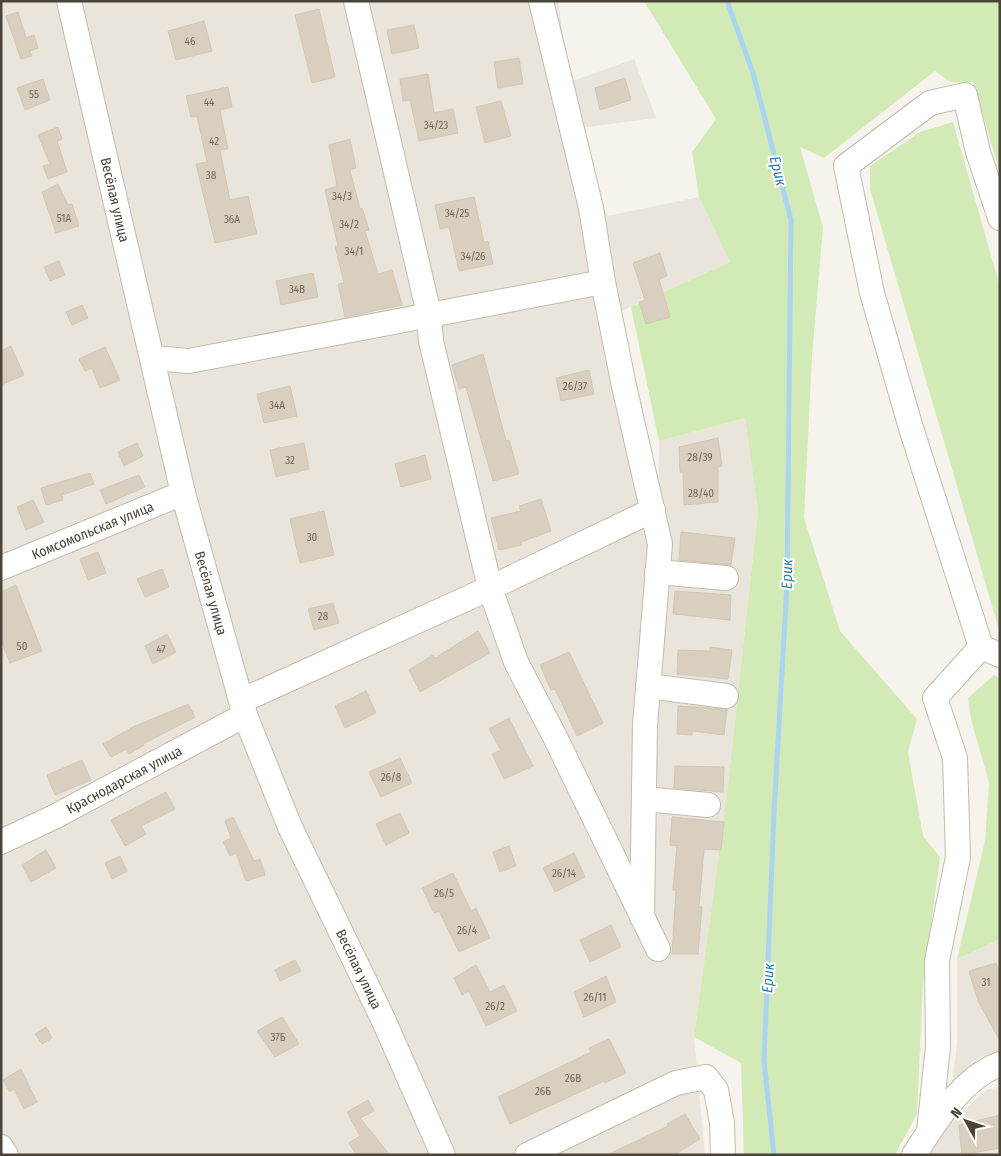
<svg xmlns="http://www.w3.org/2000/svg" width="1001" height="1156" font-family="'Fira Sans Condensed',sans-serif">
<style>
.residential{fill:#eae5da}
.green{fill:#d2eab5}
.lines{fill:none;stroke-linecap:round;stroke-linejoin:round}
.stream{stroke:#a9d4f2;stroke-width:5}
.building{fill:#d8cfc1;stroke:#d3c7b4}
.minor-casing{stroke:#c2bbae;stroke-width:26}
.minor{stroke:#fff;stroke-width:24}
.labels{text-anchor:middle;stroke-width:4;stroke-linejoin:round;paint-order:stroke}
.number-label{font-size:11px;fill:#6e675b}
.street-label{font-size:14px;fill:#4b4439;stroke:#fff}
.water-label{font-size:15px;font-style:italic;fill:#2e7ab2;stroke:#fff}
</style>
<rect width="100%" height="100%" fill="#f6f3ec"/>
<g class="residential">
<polygon points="1,1 558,1 570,82 634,59 656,118 580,128 607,216 699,197 730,262 606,318 658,516 659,441 745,418 758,511 727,794 694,1037 705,1155 1,1155"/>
<polygon points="1000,939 1000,1051 979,1058 952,1085 957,1043 957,959"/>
<polygon points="1000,1087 1000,1155 927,1155 944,1130 986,1090"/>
</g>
<g class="green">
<polygon points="644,1 1000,1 1000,172 973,82 950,82 935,71 824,158 800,147 823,227 812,357 804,518 840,631 917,719 908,752 923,836 940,857 923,984 917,1114 895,1155 744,1155 741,1063 694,1037 727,794 758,511 745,418 659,441 631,307 730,262 699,197 692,152 716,119"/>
<polygon points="953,122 1000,287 1000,633 870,189 870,166 920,132"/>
<polygon points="994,675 1000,678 1000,939 957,959 985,841 989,783 971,719 968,698"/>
</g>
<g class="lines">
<polyline class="stream" points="727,1 753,73 791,220 787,585 774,812 764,1061 774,1155"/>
</g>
<g class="building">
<polygon points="319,9 335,77 312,83 295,15"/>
<polygon points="18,12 26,38 34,35 38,48 30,51 32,56 21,59 6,16"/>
<polygon points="204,21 212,51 176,60 168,31"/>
<polygon points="414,25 419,48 392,54 387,30"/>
<polygon points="519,58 523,84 498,88 494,62"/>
<polygon points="428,74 434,113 453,109 458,133 419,141 410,100 403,101 400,79"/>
<polygon points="625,78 631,100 600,110 595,88"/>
<polygon points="43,79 50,100 25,110 17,88"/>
<polygon points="228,87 232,107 220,110 228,149 220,150 230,200 248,196 257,234 215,243 196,164 207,162 197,116 191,117 186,96"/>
<polygon points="501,101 511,136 485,143 476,107"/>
<polygon points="58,127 62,139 57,141 67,172 48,179 43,166 50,164 38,135"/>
<polygon points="350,139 356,168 350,170 360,209 362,208 369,230 365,231 378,274 392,270 402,305 345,317 338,284 344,283 335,246 338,246 325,190 337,186 329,145"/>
<polygon points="58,184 68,205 72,204 79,226 56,233 42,192"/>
<polygon points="474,197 484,242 488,241 493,264 459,271 449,227 440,229 435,205"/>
<polygon points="660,253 667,276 659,279 670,317 646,324 639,302 645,300 633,263"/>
<polygon points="59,261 65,275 50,281 44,267"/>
<polygon points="313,273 318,297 281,305 276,281"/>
<polygon points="82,305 88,318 72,325 66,312"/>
<polygon points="11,346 24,375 1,385 1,351"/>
<polygon points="105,347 120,380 100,388 92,368 85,371 79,359"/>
<polygon points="483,354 506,441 509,440 519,474 493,481 466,387 459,389 452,365"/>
<polygon points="589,370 594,394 561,401 556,378"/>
<polygon points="290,386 297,416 264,423 257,394"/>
<polygon points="718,438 722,466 718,467 718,502 684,505 683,472 680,472 679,447"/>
<polygon points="137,443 143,456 124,466 118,452"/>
<polygon points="304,443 309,469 276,477 270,450"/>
<polygon points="425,455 431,479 401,487 395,464"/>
<polygon points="90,473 94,484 62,495 63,500 46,505 41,488"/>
<polygon points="139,475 145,487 106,504 100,490"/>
<polygon points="541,499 551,531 521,542 522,545 499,550 491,518 521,511 519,506"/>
<polygon points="33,500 44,522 26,530 17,507"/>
<polygon points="324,511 334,555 300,563 290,519"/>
<polygon points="681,532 735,538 731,565 679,560"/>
<polygon points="98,552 106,573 88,580 80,559"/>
<polygon points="162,569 169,587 145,597 137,579"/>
<polygon points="16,585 42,651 10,663 1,640 1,592"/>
<polygon points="675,591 731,595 730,620 673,614"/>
<polygon points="333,603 339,623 314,630 308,609"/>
<polygon points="478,631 490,653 420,692 409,670 433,655 435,658"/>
<polygon points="167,634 176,652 153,664 145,646"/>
<polygon points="710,647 732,650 728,679 677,674 678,650 710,651"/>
<polygon points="569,652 603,723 577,736 555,689 551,690 540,665"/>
<polygon points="366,691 376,713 345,728 335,706"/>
<polygon points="188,704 195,717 143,744 144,745 129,754 126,749 111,757 103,744 133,727"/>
<polygon points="678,706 727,709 724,735 692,731 692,735 677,734"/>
<polygon points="509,718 533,766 504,779 492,754 501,750 489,729"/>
<polygon points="400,758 412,783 381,797 369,772"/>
<polygon points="82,760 91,780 55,795 47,775"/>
<polygon points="675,766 724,767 723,792 674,788"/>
<polygon points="166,792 175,809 141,826 146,834 125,846 111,820"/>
<polygon points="400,813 409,833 386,845 376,824"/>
<polygon points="233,817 254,861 260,859 265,875 246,881 236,853 230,856 223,842 231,838 225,821"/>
<polygon points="672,817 724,822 721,850 704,849 699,907 702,907 698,954 672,954 676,890 673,890 677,846 670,845"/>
<polygon points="509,846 516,866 500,872 493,852"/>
<polygon points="46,850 56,868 31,882 22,865"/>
<polygon points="574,853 585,877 555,892 543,868"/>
<polygon points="120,856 127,871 112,879 105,863"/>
<polygon points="453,873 471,911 476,908 490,938 459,952 439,911 434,913 422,888"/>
<polygon points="611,925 621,947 590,962 580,940"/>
<polygon points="295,960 301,971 280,981 275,970"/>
<polygon points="996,963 1000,976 1000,1041 978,1001 969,971"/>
<polygon points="476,965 490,992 504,985 517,1011 486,1026 469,991 462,995 454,978"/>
<polygon points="606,976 616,1002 584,1017 574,992"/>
<polygon points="282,1017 299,1044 275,1057 257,1031"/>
<polygon points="46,1027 52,1038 42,1044 35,1034"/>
<polygon points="609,1039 626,1073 605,1083 604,1081 510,1124 498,1097 591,1052 589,1048"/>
<polygon points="21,1069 37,1102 24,1109 14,1089 10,1092 3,1080"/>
<polygon points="368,1100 374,1111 360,1118 390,1155 356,1155 349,1143 360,1136 347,1112"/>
<polygon points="685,1114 700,1139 674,1155 607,1155 668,1126 667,1124"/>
<polygon points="1000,1115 1000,1148 962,1155 959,1125"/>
</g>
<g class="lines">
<defs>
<g id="minor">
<path id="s1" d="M69,1L183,493L245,715L290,827L383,1019L443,1155"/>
<polyline points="356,1 429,314 431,341 490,588 516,662 555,737 658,949"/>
<polyline points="541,1 591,208 603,282"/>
<polyline points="152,358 189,361 603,282 624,386 660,544 645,725 642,917"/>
<path id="s2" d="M1,568L183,493"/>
<polyline points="657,572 726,578"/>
<polyline points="981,647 911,428 872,293 846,166 930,103 965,95 978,152 1000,218"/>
<polyline points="981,647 1000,655"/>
<polyline points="648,686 726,696"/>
<polyline points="241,701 490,588 653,510"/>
<polyline points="644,799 708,805"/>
<path id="s3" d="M1,842L54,817L245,715"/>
<polyline points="929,1131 938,1047 937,961 958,857 955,758 935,698 981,647"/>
<polyline points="1,1147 6,1155"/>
<polyline points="527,1155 676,1083 706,1077 716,1090 722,1123 723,1155"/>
<path d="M914,1155C935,1122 962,1078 1000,1064"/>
</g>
</defs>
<use href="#minor" class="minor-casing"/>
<use href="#minor" class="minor"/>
</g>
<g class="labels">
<g class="number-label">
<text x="190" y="45">46</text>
<text x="34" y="98">55</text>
<text x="209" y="106">44</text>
<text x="436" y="129">34/23</text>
<text x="214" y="145">42</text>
<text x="211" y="179">38</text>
<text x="342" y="200">34/3</text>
<text x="457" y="217">34/25</text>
<text x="64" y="222">51А</text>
<text x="232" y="223">36А</text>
<text x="349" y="228">34/2</text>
<text x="354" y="255">34/1</text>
<text x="473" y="260">34/26</text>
<text x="297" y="293">34В</text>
<text x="575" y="390">26/37</text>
<text x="277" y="409">34А</text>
<text x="700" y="461">28/39</text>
<text x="290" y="464">32</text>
<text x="701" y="497">28/40</text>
<text x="312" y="541">30</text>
<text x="323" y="620">28</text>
<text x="22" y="650">50</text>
<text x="161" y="653">47</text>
<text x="391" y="781">26/8</text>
<text x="564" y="877">26/14</text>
<text x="444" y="897">26/5</text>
<text x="467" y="934">26/4</text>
<text x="986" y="986">31</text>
<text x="595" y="1001">26/11</text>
<text x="495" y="1010">26/2</text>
<text x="278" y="1041">37Б</text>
<text x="573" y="1082">26В</text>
<text x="543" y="1095">26Б</text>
</g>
<g class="street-label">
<text dy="5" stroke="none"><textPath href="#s1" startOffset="204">Весёлая улица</textPath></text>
<text dy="5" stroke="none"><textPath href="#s2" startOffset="99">Комсомольская улица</textPath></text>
<text dy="5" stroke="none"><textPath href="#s1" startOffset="609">Весёлая улица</textPath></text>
<text dy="5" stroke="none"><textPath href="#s3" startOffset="138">Краснодарская улица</textPath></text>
<text dy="5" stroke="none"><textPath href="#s1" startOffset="1014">Весёлая улица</textPath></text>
</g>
<g class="water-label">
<text transform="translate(778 171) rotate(76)" y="5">Ерик</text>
<text transform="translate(787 574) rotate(-89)" y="5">Ерик</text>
<text transform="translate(768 978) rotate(-87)" y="5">Ерик</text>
</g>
</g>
<rect width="1001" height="1156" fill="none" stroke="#4b4439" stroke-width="5"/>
<g transform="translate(966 1121) rotate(310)" stroke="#ffffff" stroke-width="4" paint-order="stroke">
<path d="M0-4L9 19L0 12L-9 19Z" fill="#4b4439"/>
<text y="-8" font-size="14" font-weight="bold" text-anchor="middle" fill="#4b4439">N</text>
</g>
</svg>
